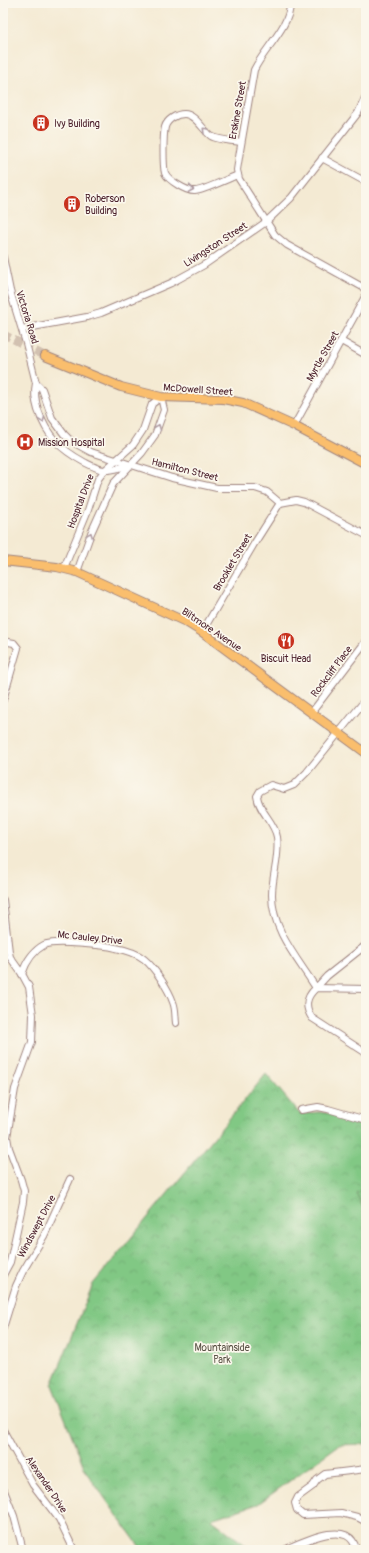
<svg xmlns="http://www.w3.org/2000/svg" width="369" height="1553" font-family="Pangolin,sans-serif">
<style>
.park{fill:url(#park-crowns);stroke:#667458}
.pitch{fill:#81c884;stroke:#667458}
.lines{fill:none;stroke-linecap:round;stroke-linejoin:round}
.major-tunnel{stroke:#d2c1b1;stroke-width:8;stroke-dasharray:8 4;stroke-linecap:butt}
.minor-casing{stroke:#9f847f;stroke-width:8}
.major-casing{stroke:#9f847f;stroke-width:10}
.minor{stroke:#fff;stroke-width:6}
.major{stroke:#fabe6d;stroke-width:8}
.oneway{stroke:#ae9aa0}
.labels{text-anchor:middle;stroke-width:3.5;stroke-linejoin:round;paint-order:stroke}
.street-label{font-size:10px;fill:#4a1f2b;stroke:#fbf7ec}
.poi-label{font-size:10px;fill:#4a1f2b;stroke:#fbf7ec;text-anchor:start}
.park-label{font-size:10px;fill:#5a5246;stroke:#fbf7ec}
</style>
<defs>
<pattern id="park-crowns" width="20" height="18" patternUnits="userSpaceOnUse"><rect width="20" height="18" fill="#81c884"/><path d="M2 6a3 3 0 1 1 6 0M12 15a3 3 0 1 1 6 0" fill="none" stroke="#71ab72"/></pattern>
</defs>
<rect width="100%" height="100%" fill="#fbf7ec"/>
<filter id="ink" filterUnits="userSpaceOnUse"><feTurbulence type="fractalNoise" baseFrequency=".025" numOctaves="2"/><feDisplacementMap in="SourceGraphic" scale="8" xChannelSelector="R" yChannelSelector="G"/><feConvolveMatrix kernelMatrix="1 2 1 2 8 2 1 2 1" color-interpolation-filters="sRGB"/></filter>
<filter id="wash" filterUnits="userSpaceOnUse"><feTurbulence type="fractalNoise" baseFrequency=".012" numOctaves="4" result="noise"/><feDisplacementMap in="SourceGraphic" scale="16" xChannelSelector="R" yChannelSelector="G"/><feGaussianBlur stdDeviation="0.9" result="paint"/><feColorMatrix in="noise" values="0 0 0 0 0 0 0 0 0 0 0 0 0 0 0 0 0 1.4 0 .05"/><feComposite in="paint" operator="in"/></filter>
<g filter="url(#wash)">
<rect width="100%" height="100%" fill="#f4ead3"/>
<polygon class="park" points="266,1074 300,1114 319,1112 327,1113 366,1125 366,1444 339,1445 258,1504 211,1519 252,1550 142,1550 86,1472 52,1385 93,1284"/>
<polygon class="pitch" points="362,1190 365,1196 366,1194 366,1214 356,1193"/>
</g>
<g filter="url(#ink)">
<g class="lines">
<polyline class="major-tunnel" points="3,334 45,356"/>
<defs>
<g id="minor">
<path d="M290,3C291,25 264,49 254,70L240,151L237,170L239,179L275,235L287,245L366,289"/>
<polyline points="322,158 366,182"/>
<path d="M238,175C229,178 203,191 195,191C187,192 168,180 165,173C163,166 163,135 165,127C167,120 176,114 184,114C195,114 203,130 211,136C217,140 234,141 241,142"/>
<polyline points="3,257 10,291 26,343 36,383 42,389 52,418 64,434 71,441 91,452 172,478 217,488 255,488 267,492 280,503 296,500 304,502 366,535"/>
<polyline points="22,329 87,317 101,313 171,283 204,265 266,222 291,198 358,113 366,96"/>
<polyline points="341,341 366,355"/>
<path d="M36,383C34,392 35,400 38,410C47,436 60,449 84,462C90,465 97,469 104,470C111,471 121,467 128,466"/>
<polyline points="294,426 366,295"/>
<polyline points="64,568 88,510 98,479 105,470 133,445 143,430 152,404 161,397 164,410 155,435 142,453 113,484 91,533 77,572"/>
<polyline points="202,632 254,544 280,503"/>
<polyline points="3,641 14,643 18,648 3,700"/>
<path d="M366,699L307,772L294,785L284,789L271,785L260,791L257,796C259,812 274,821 277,837C280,857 272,875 272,895C272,931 298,959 316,988L327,976L366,945"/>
<polyline points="312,712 366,641"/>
<polyline points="3,900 9,952 10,957 22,974 29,987 33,1015 32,1042 15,1089 7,1137 9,1148 21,1180 24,1191 23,1202 10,1262 3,1275"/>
<path d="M22,974C26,962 33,951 44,945C53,940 105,945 116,948C126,950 137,953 144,959C155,968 169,990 173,1002C176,1009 175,1016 176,1023"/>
<path d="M366,989L316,988C306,997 304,1006 312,1018L366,1053"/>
<polyline points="301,1110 318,1107 328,1109 366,1120"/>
<polyline points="3,1328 16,1286 23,1271 44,1236 70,1179"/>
<polyline points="3,1430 33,1485 59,1519 74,1550"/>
<polyline points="366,1469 325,1474 317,1480 313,1486 298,1497 295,1503 297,1510 303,1515 341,1513 357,1517 366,1522"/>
<polyline points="3,1488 14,1516 23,1550"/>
<path d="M284,1550C302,1542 351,1517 356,1550"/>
</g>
<g id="major">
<polyline points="45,356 121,387 161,397 223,399 243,403 294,426 366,464"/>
<polyline points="3,561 57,567 77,572 186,622 202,632 366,753"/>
</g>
</defs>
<use href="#minor" class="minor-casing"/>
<use href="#major" class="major-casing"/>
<use href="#minor" class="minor"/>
<use href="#major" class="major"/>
</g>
<defs><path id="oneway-chevron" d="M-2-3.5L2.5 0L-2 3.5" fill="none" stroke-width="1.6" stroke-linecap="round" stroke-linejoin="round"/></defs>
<g class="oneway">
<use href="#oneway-chevron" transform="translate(205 130) rotate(-135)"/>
<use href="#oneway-chevron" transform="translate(191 189) rotate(10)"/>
<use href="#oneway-chevron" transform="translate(42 420) rotate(69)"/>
<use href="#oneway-chevron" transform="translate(158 427) rotate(-69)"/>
<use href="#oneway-chevron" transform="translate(90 535) rotate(-69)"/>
</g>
</g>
<defs>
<symbol id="building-disc" viewBox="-11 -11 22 22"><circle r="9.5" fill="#c8321e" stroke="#fbf7ec"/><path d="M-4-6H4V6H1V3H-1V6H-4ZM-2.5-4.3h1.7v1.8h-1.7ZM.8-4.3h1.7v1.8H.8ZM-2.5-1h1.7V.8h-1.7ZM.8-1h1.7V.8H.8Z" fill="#fff"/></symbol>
<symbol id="hospital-disc" viewBox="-11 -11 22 22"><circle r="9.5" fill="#c8321e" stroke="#fbf7ec"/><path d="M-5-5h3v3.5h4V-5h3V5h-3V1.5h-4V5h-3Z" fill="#fff"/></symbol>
<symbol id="restaurant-disc" viewBox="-11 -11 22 22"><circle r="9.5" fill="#c8321e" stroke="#fbf7ec"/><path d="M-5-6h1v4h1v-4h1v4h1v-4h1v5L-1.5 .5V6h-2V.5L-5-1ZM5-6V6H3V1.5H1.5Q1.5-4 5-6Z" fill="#fff"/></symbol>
</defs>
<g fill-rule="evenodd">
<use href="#building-disc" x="31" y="113" width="20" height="20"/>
<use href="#building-disc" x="62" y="194" width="20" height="20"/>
<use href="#hospital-disc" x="15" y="432" width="20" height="20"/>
<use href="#restaurant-disc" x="276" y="631" width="20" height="20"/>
</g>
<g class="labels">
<g class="street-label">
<text transform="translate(237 110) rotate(-80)" y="4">Erskine Street</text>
<text transform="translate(215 244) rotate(-33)" y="4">Livingston Street</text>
<text transform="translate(28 317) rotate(73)" y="4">Victoria Road</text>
<text transform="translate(322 356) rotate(-61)" y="4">Myrtle Street</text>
<text transform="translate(198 389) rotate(4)" y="4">McDowell Street</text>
<text transform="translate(185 469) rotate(14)" y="4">Hamilton Street</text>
<text transform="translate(80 501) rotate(-69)" y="4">Hospital Drive</text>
<text transform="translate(232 562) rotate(-59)" y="4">Brooklet Street</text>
<text transform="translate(212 629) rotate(34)" y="4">Biltmore Avenue</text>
<text transform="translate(331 671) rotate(-53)" y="4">Rockcliff Place</text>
<text transform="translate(90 937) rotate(6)" y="4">Mc Cauley Drive</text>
<text transform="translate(36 1226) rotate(-62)" y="4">Windswept Drive</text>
<text transform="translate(47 1484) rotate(56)" y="4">Alexander Drive</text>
</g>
<g class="poi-label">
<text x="54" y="127">Ivy Building</text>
<text x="85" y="202">Roberson<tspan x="85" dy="12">Building</tspan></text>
<text x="38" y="446">Mission Hospital</text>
<text x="286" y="662" text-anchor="middle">Biscuit Head</text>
</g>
<g class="park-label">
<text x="222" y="1351">Mountainside<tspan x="222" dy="12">Park</tspan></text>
</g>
</g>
<rect width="369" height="1553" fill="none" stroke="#fbf7ec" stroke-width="16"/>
</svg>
